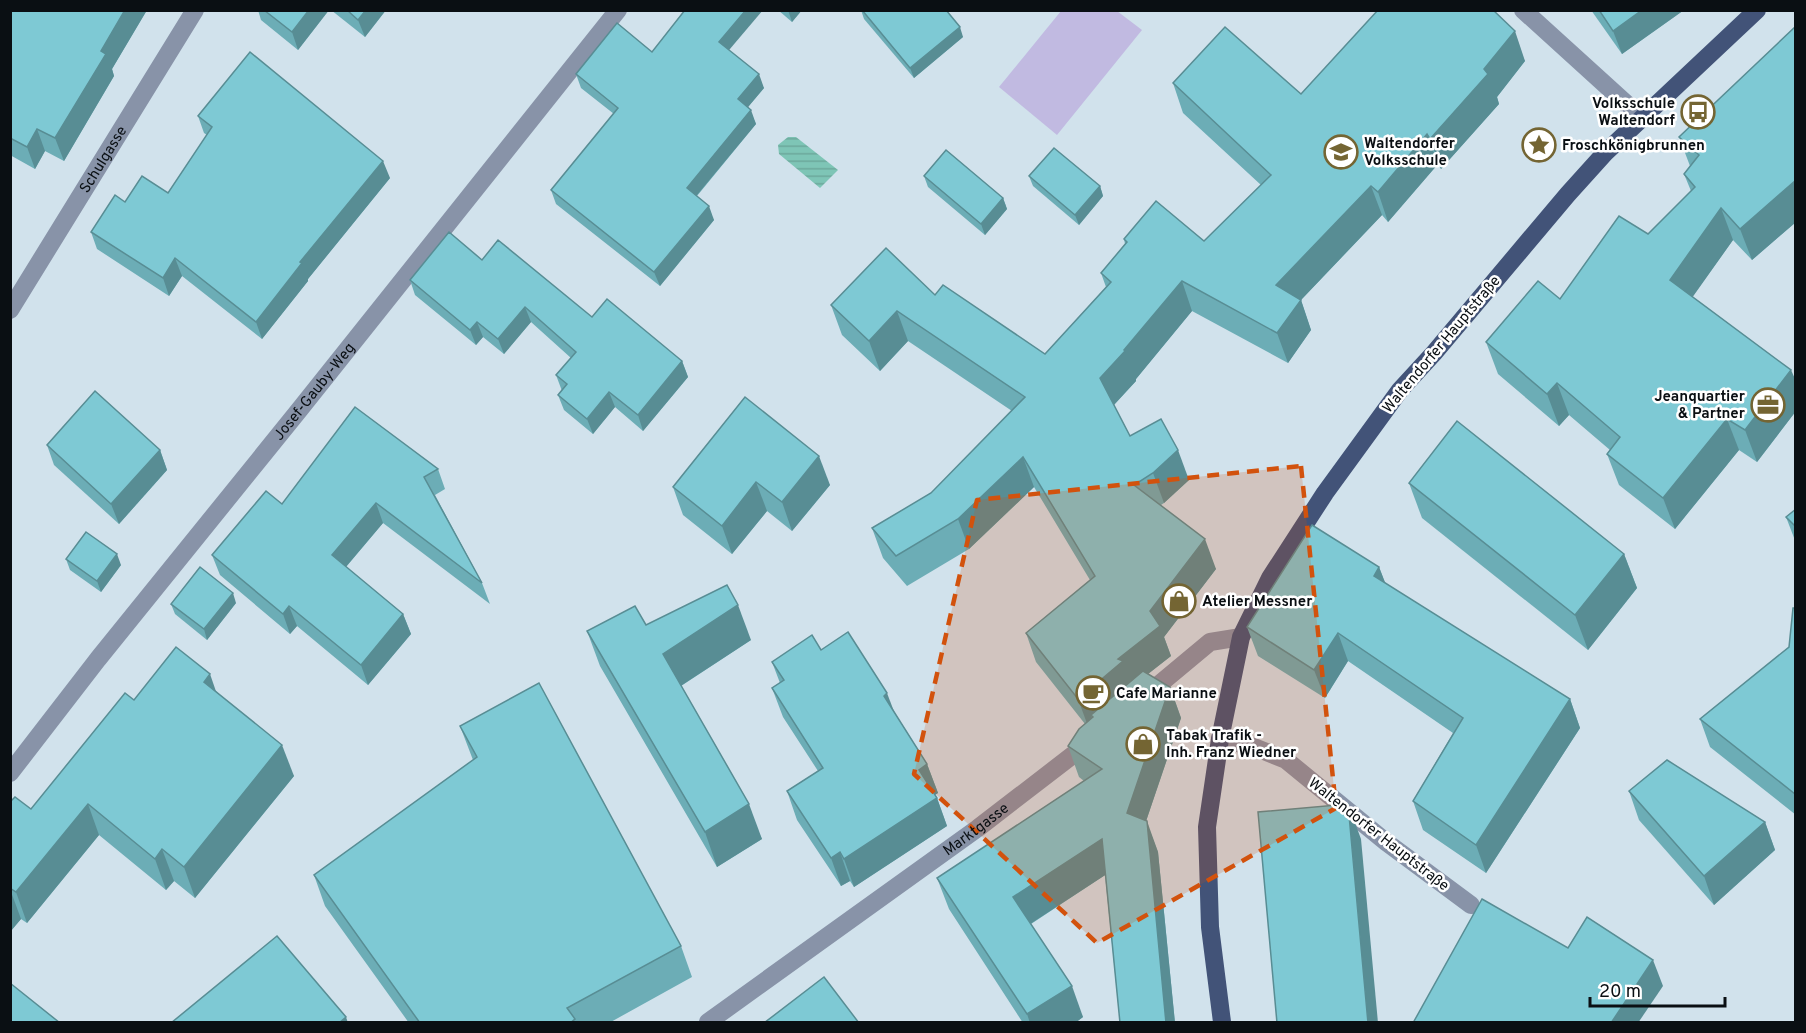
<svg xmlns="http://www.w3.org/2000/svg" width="1806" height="1033" font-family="Overpass,sans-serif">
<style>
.green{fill:#c1bae1}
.water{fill:url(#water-rules)}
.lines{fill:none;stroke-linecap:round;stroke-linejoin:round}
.minor{stroke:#8893a8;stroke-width:18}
.major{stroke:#425378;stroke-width:18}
.wall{fill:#6cadb6}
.shaded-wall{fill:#588d94}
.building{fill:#7ec9d4;stroke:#588d94;stroke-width:1.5}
.marked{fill:#d2520d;fill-opacity:0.2;stroke:#d2520d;stroke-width:4.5;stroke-dasharray:12 8;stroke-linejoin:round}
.labels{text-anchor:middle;stroke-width:5;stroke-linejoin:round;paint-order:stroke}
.poi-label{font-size:15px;font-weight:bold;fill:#0a0f13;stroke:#fff;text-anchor:start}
.street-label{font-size:15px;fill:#0a0f13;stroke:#fff}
</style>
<defs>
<pattern id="water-rules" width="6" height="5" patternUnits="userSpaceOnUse" patternTransform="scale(1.5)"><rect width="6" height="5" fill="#7ec5b6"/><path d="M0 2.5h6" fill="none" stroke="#6ca89c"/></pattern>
</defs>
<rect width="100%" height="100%" fill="#d1e2ec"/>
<polygon class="green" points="1061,11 1117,11 1142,30 1057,135 999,87"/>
<polygon class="water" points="788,137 796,137 838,170 820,188 779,154 778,145"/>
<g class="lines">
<g class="minor">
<polyline points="1523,10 1642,118"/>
<path id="s1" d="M10,310L195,10"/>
<polyline points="1144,697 1210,642 1241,637"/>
<polyline points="1220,739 1254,747 1286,760 1386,842 1471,905"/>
<path id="s2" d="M10,773L98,659L300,409L618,10"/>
<path id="s3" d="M708,1022L978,828L1091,741"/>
</g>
<polyline class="major" points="1222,1022 1210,927 1207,827 1220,739 1241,637 1270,578 1325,493 1400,390 1434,353 1568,194 1605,153 1757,10"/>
</g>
<g class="wall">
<polygon points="10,10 147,10 112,69 114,76 64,161 45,151 35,169 10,155"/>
<polygon points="258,10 329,10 298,50 261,20"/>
<polygon points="331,10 386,10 365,37"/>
<polygon points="778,10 802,10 792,22"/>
<polygon points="861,10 946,10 963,37 914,78 864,19"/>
<polygon points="1375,10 1493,10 1525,61 1497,97 1499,104 1441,169 1438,164 1388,222 1382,215 1301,300 1311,330 1288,363 1192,311 1136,379 1136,381 1114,405 1130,436 1189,480 1164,503 1161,505 1216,569 1164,637 1171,656 1148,674 1170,687 1181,718 1146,821 1158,852 1175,1023 1120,1023 1105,875 1031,924 1083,1017 1075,1023 1023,1023 949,909 937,878 1084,781 1079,777 1068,746 1085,724 1036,662 1026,633 1090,580 1034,487 969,549 907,586 883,558 872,528 931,493 1012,411 908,341 880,371 842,335 831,305 935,295 1045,354 1106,287 1101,273 1125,244 1124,239 1204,241 1261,185 1183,113 1173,83 1301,94 1377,12"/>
<polygon points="1591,10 1684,10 1622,54"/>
<polygon points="1796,26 1796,222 1752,260 1733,240 1692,297 1796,381 1796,411 1757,462 1739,450 1675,529 1619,485 1607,454 1610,450 1569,415 1559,426 1498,374 1486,342 1560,299 1648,234 1691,191 1684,174 1690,166 1679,137"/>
<polygon points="729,50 764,88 748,107 756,124 697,196 714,220 660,286 556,204 551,190 614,114 581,88 576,74 652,52"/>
<polygon points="198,116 390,178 308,279 308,281 262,339 182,276 169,296 97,249 91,232 125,202 168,193 207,135 204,133"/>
<polygon points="924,176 1003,198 1007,209 985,235 928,187"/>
<polygon points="1029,176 1100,186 1103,196 1079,225 1033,186"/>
<polygon points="482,260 592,317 682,361 688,377 643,431 615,407 593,434 564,410 558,395 562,391 556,375 571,358 531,322 504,354 483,337 476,345 415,295 410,280"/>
<polygon points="745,397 830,485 792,531 767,511 732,554 683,515 673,487"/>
<polygon points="47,445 160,450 167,470 119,524 54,465"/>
<polygon points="438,469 445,489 435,495 482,583 490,604 383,523 346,567 403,614 411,634 368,685 297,626 290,634 220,575 212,555 282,504"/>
<polygon points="1409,483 1624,554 1637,588 1588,650 1422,518"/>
<polygon points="1796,509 1796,543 1786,517"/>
<polygon points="66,559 121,565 101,592 70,570"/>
<polygon points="1379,567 1385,583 1570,699 1580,728 1486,873 1423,830 1413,801 1453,733 1348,661 1325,698 1258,656 1247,627"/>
<polygon points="236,603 207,640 175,614 171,604"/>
<polygon points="1796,608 1796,815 1710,747 1700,719 1789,647"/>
<polygon points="646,625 751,640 681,686 762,839 717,867 600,666 587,631"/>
<polygon points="821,650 893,710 927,764 938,793 935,795 937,798 947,826 854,887 850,881 841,886 797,820 787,791 818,771 783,717 772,688 780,683 772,662"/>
<polygon points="216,691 294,776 195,898 174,881 166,890 99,835 27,923 21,919 10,932 10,802 31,809 134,700"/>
<polygon points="460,726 681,946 692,977 609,1023 409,1023 325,906 314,875 473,760"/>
<polygon points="1629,791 1765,822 1775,850 1714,905 1639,820"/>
</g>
<g class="shaded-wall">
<polygon points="125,10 147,10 112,69 114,76 64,161 55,138 101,51"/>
<polygon points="309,10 329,10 298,50 292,32"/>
<polygon points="366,10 386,10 365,37 358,20"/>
<polygon points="746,10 763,10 724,56 719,42"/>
<polygon points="788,10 802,10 792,22"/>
<polygon points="1642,10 1684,10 1622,54 1613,31"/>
<polygon points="960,27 963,37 914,78 910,68"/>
<polygon points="1515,31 1525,61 1497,97 1499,104 1441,169 1430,139 1484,69"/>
<polygon points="759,74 764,88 743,113 738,99"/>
<polygon points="751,110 756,124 692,201 687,188"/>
<polygon points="37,129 45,151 35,169 27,147"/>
<polygon points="1427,134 1438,164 1388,222 1378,192"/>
<polygon points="383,161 390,178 308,279 308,281 262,339 256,322 300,262"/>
<polygon points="1796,180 1796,222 1752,260 1740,229"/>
<polygon points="1100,186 1103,196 1079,225 1075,215"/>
<polygon points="1371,186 1382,215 1301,300 1311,330 1288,363 1277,333 1276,285"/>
<polygon points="1003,198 1007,209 985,235 981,224"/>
<polygon points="709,206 714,220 660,286 654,272"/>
<polygon points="1721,208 1733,240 1682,312 1670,280"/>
<polygon points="175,258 182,276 169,296 163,278"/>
<polygon points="1182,281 1192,311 1136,379 1136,381 1111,408 1100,378"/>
<polygon points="525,307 531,322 504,354 498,339"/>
<polygon points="897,311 908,341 880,371 869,341"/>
<polygon points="477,322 483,337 476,345 470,330"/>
<polygon points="682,361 688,377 643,431 638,415"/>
<polygon points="1791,370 1796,381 1796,411 1757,462 1745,430"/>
<polygon points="1557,383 1569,415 1559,426 1547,394"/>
<polygon points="609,392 615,407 593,434 587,419"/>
<polygon points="1727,419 1739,450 1675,529 1663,498"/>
<polygon points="160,450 167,470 119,524 111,504"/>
<polygon points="1178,450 1189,480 1164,503 1153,473"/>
<polygon points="819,456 830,485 792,531 782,502"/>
<polygon points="1023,457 1034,487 969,549 958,519"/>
<polygon points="756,482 767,511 732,554 722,526"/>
<polygon points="376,503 383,523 339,575 332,555"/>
<polygon points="1205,539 1216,569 1164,637 1171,656 1093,717 1091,715 1094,724 1089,729 1078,699 1150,611"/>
<polygon points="117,554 121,565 101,592 97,581"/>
<polygon points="1624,554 1637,588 1588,650 1575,615"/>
<polygon points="1379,567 1390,595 1374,576"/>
<polygon points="233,593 236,603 207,640 204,629"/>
<polygon points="738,605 751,640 676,689 663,654"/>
<polygon points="289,606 297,626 290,634 283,614"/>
<polygon points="403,614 411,634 368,685 361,665"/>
<polygon points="1338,633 1348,661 1325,698 1314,670"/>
<polygon points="210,674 221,706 204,682"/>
<polygon points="1170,687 1181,718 1138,845 1127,813"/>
<polygon points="887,693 898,722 884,696"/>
<polygon points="1570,699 1580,728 1486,873 1476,845"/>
<polygon points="282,745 294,776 195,898 184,867"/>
<polygon points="927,764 938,793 929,798 919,770"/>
<polygon points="937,798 947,826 854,887 844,859"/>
<polygon points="88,804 99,835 27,923 16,892"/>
<polygon points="749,804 762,839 717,867 705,832"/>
<polygon points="1348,804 1361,839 1378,1023 1368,1023"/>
<polygon points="1147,821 1158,852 1175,1023 1166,1023"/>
<polygon points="1765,822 1775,850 1714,905 1704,876"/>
<polygon points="1102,839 1113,870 1024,928 1013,897"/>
<polygon points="162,849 174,881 166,890 155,859"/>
<polygon points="840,852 850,881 841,886 831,858"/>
<polygon points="10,889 21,919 10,932"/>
<polygon points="1653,960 1663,986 1638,1023 1611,1023"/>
<polygon points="1072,986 1083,1017 1075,1023 1030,1023 1027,1014"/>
<polygon points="346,1017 348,1023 339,1023"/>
</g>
<g class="building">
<polygon points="10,10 125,10 101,51 106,54 55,138 37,129 27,147 10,138"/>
<polygon points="264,10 309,10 292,32"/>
<polygon points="347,10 366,10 358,20"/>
<polygon points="685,10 746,10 719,42 759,74 738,99 751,110 687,188 709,206 654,272 551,190 618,108 576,74 617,23 652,52"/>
<polygon points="862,10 946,10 960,27 910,68"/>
<polygon points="1378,10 1493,10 1515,31 1484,69 1488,74 1430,139 1427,134 1378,192 1371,186 1276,285 1301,300 1277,333 1182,281 1124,350 1125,351 1100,378 1130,436 1161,419 1178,450 1153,473 1134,485 1205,539 1150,611 1160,626 1118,659 1123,661 1078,699 1026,633 1095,576 1023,457 958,519 896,556 872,528 931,493 1025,397 897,311 869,341 831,305 886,248 935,295 943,285 1045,354 1111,282 1101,273 1127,242 1124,239 1156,201 1204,241 1271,175 1173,83 1225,27 1301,94"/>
<polygon points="1599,10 1642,10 1613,31"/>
<polygon points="1796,26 1796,180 1740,229 1721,208 1670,280 1791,370 1745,430 1727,419 1663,498 1607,454 1620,437 1557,383 1547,394 1486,342 1538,281 1560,299 1619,216 1648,234 1695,187 1684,174 1699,155 1679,137"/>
<polygon points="250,52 383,161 300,262 302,263 256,322 175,258 163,278 91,232 115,195 125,202 142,176 168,193 212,127 198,116"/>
<polygon points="1054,148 1100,186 1075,215 1029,176"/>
<polygon points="946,150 1003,198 981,224 924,176"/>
<polygon points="449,232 482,260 498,240 592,317 607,299 682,361 638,415 609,392 587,419 558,395 567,384 556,375 576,352 525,307 498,339 477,322 470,330 410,280"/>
<polygon points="95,391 160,450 111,504 47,445"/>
<polygon points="745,397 819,456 782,502 756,482 722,526 673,487"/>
<polygon points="355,407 438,469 424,477 482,583 376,503 332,555 403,614 361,665 289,606 283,614 212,555 266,491 282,504"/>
<polygon points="1457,421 1624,554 1575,615 1409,483"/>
<polygon points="1796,509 1796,527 1786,517"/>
<polygon points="1312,525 1379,567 1374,576 1570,699 1476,845 1413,801 1463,718 1338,633 1314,670 1247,627"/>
<polygon points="86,532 117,554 97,581 66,559"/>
<polygon points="200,567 233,593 204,629 171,604"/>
<polygon points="727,585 738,605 663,654 749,804 705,832 587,631 635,606 646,625"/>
<polygon points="1793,608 1796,608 1795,794 1700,719 1789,647"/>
<polygon points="848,632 887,693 884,696 927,764 919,770 937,798 844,859 840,852 831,858 787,791 823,768 772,688 784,680 772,662 812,635 821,650"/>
<polygon points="176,647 210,674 204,682 282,745 184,867 162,849 155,859 88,804 16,892 10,888 10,802 15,797 31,809 125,693 134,700"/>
<polygon points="1143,671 1170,687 1127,813 1147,821 1166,1023 1120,1023 1102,839 1013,897 1072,986 1027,1014 937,878 1102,769 1068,746 1079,729 1093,717 1091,715"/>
<polygon points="539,683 681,946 567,1008 575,1019 570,1023 420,1023 314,875 477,757 460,726"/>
<polygon points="1667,760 1765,822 1704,876 1629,791"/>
<polygon points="1348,804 1368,1023 1277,1023 1258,812"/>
<polygon points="1482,899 1568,948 1587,917 1653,960 1611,1023 1413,1023"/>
<polygon points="277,936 346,1017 339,1023 171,1023"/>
<polygon points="824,977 859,1023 764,1023"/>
<polygon points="10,983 60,1023 10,1023"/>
</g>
<path class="marked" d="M1301,466L1336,808L1097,943L914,774L977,500Z"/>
<defs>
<symbol id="bus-ring" viewBox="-11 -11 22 22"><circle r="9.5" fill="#fff" stroke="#746533" stroke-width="1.5"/><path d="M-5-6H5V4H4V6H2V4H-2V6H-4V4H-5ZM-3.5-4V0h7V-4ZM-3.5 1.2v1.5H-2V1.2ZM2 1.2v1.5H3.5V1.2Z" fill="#746533"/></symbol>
<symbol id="sight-ring" viewBox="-11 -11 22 22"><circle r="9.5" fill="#fff" stroke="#746533" stroke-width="1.5"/><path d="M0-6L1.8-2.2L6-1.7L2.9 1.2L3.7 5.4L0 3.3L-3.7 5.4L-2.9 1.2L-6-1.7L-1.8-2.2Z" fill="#746533"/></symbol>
<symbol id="school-ring" viewBox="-11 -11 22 22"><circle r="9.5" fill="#fff" stroke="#746533" stroke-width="1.5"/><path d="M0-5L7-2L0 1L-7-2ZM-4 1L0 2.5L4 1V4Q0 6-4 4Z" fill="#746533"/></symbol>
<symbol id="office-ring" viewBox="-11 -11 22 22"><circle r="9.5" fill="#fff" stroke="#746533" stroke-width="1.5"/><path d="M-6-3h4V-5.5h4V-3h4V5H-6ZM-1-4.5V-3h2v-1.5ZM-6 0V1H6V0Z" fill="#746533"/></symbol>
<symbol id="shop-ring" viewBox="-11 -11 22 22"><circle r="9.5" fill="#fff" stroke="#746533" stroke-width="1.5"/><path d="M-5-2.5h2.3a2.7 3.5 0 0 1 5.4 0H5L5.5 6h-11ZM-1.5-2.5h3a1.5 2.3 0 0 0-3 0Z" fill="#746533"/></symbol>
<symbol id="cafe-ring" viewBox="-11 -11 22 22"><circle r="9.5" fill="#fff" stroke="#746533" stroke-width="1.5"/><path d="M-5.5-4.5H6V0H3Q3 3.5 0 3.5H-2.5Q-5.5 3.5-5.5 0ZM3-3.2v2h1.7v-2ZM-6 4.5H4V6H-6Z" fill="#746533"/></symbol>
</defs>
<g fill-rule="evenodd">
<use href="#bus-ring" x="1679" y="93" width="38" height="38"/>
<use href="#sight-ring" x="1520" y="126" width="38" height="38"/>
<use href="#school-ring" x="1322" y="133" width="38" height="38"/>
<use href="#office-ring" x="1749" y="386" width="38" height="38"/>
<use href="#shop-ring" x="1160" y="582" width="38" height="38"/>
<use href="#cafe-ring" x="1074" y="674" width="38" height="38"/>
<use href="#shop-ring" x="1124" y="725" width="38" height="38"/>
</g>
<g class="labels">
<g class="poi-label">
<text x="1675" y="108" text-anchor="end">Volksschule<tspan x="1675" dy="17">Waltendorf</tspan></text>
<text x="1364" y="148">Waltendorfer<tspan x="1364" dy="17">Volksschule</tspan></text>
<text x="1562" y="150">Froschkönigbrunnen</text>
<text x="1745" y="401" text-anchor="end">Jeanquartier<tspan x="1745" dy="17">&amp; Partner</tspan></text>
<text x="1202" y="606">Atelier Messner</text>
<text x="1116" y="698">Cafe Marianne</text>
<text x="1166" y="740">Tabak Trafik -<tspan x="1166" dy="17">Inh. Franz Wiedner</tspan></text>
</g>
<g class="street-label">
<text dy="5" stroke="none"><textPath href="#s1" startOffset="177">Schulgasse</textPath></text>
<text transform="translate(1441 344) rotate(-50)" y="5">Waltendorfer Hauptstraße</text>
<text dy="5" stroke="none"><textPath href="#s2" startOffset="488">Josef-Gauby-Weg</textPath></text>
<text dy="5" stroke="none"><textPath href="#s3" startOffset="330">Marktgasse</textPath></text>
<text transform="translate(1379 834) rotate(38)" y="5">Waltendorfer Hauptstraße</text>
</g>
</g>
<rect width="1806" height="1033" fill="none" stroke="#0a0f13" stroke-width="24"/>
<path d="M1590 997v9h135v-9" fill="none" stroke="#0a0f13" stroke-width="3"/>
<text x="1599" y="997" font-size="18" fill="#0a0f13" stroke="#ffffff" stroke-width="4.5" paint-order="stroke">20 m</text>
</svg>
